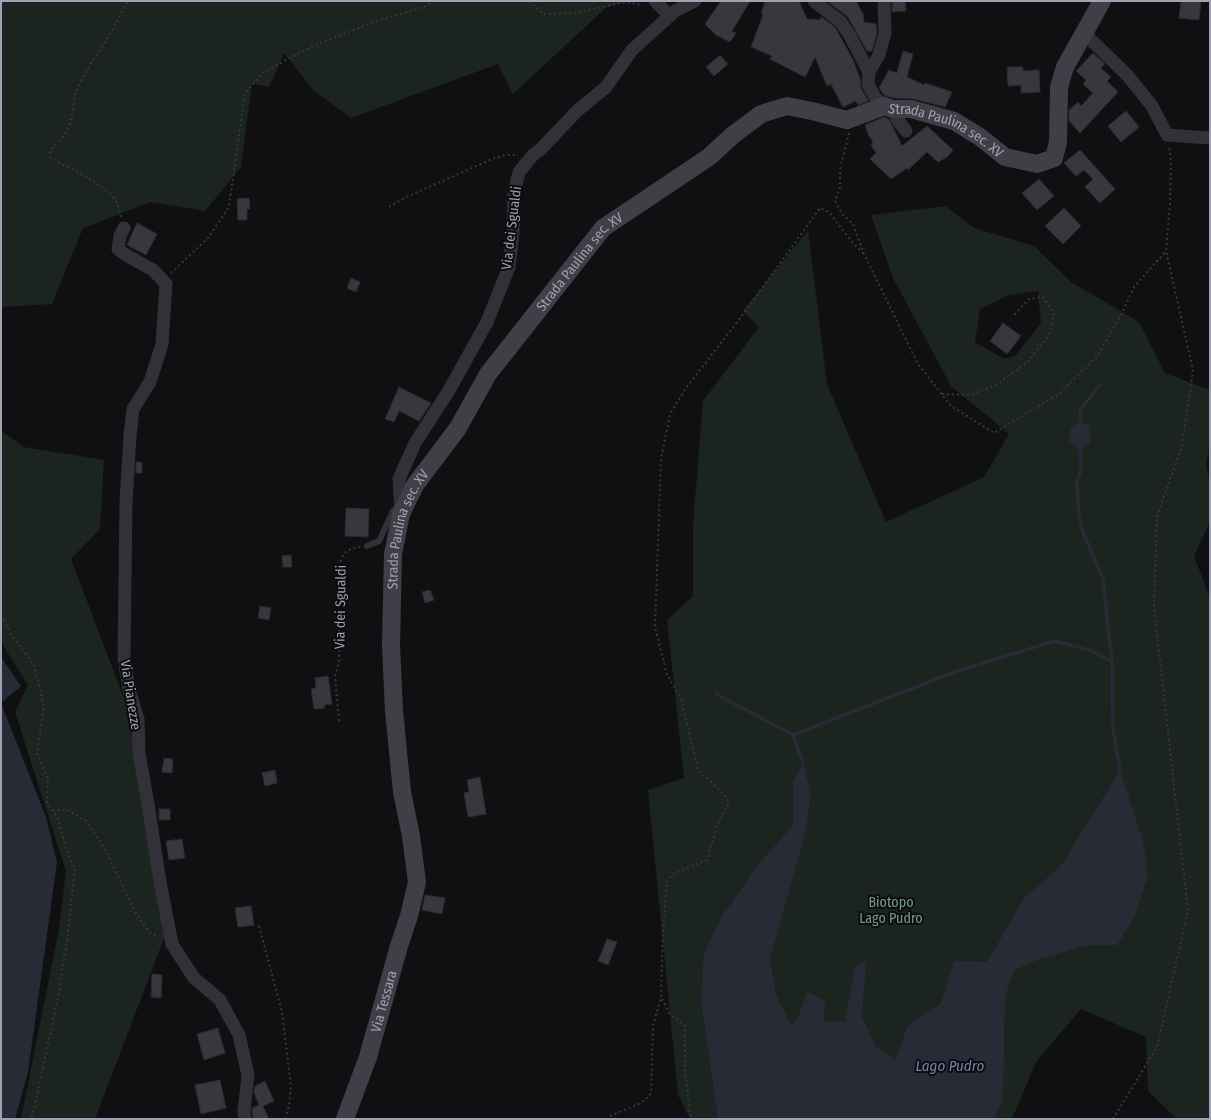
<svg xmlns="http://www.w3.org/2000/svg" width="1211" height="1120" font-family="'Fira Sans Condensed',sans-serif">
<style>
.green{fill:#1c241f;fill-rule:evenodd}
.water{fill:#262b35}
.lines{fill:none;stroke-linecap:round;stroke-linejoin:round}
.stream{stroke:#262b35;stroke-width:3.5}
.building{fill:#38373d;stroke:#2b2a2e}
.path{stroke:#37373e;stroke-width:2;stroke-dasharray:2 3;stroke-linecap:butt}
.lane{stroke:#323137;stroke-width:6}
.street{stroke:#323137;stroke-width:13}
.secondary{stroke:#3f3f47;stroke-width:18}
.labels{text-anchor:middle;stroke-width:4;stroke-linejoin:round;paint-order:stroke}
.street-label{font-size:14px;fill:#a1a1b3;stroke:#0c0b0d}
.park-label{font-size:14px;fill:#769f84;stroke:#0c0b0d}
.water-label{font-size:15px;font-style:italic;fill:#7584b0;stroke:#0c0b0d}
</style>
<rect width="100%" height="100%" fill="#101012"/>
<g class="green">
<polygon points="1,1 628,1 608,6 513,94 498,64 351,118 313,90 284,53 269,87 252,83 241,167 205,211 151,202 83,228 52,304 1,307"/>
<path d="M946,206L974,228L1034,246L1071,282L1139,322L1165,373L1210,390V441L1206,464L1210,485V522L1194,556L1210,598V1119H1177L1148,1091L1146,1037L1081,1009L1036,1062L1012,1119H690L678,1095L648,790L684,778L667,620L693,596V525L703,401L759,327L743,311L808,230L827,384L886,522L984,477L1009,434L951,386L893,278L871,215ZM1038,291L1041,323L1015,356L1004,359L975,342L980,309L1009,295Z"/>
<polygon points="1,431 24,447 104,460 100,529 71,559 126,704 166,933 95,1119 21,1119 59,929 66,871 15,712 28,685 1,642"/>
</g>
<g class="water">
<polygon points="1077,423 1089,425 1091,439 1088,445 1078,450 1068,440 1071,428"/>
<polygon points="1,657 21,686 1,703 46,817 57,862 28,1072 15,1119 1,1119"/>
<polygon points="803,763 811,794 806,830 770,959 776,995 791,1025 798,1018 807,992 825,1001 824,1021 845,1022 855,967 866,961 862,1017 877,1048 896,1059 907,1027 941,1003 954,961 987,962 1025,897 1061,866 1120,770 1143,840 1148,875 1134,918 1117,945 1087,945 1037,960 1014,970 1005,996 1003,1100 994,1119 718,1119 701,1000 704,954 721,918 754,870 793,825 793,783"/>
</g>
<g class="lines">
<g class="stream">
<polyline points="1081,429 1080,410 1100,385"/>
<polyline points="1081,445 1081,469 1077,481 1079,515 1083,532 1103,579 1112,662 1113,729 1120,770"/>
<polyline points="716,694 793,735 803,763"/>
<polyline points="793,735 957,671 1055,641 1092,651 1112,662"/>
</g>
</g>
<g class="building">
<polygon points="721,1 750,1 732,31 736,33 730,42 716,35 705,24"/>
<polygon points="765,1 799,1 807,19 820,20 821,17 835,27 854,62 854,63 860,78 861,88 868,101 858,105 856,101 843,107 831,84 827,86 815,57 805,77 770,59 772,56 751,47 763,15 761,14"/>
<polygon points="827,1 856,1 863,14 864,22 876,24 877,33 872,51 867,51 848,17"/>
<polygon points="892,1 905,1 906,11 892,12"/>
<polygon points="1181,1 1201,1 1199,20 1179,18"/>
<polygon points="903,51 913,54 907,77 924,85 925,83 952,92 945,107 914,99 895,98 885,96 881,91 879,88 889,70 897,73"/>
<polygon points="1093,53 1105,64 1101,68 1111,77 1107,81 1118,92 1080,133 1069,121 1069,110 1078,102 1081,106 1093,93 1083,84 1086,80 1076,71"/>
<polygon points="720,55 728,64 714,76 706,67"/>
<polygon points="1007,67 1023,67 1023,71 1039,70 1040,92 1021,93 1021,85 1008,86"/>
<polygon points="1126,111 1139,127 1121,142 1108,126"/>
<polygon points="884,117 889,119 902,146 927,126 953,150 947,157 938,162 927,152 908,170 907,168 891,179 870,159 876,153 871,145 873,142 868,134 865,125"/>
<polygon points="1080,150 1115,189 1100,203 1085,187 1093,179 1084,170 1076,176 1064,163"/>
<polygon points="1039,179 1054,196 1037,210 1022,193"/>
<polygon points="249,198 250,209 247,209 247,220 238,220 237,199"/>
<polygon points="1064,208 1081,226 1063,244 1045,226"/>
<polygon points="137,223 157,234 146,255 127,245"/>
<polygon points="351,278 360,282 356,292 347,288"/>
<polygon points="1003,323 1021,336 1007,354 990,341"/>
<polygon points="399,387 431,403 419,421 399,411 394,422 385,419"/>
<rect x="136" y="462" width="6" height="11"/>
<polygon points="346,508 369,509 368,537 345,536"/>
<polygon points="291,555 292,567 283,567 282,556"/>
<polygon points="430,590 434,600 425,603 422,592"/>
<polygon points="260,606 271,608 269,620 258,618"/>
<polygon points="328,676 332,704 324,705 325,708 314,709 311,689 316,688 315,678"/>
<polygon points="164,758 173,759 172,773 162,772"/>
<polygon points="275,770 277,783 265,786 262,773"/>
<polygon points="480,777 486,814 468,817 464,793 469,792 467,780"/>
<rect x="159" y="809" width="11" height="11"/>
<polygon points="182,839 185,858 169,860 166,841"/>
<polygon points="425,895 445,898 442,914 422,910"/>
<polygon points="251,906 254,925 238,927 235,908"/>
<polygon points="607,939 617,942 608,965 598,961"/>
<polygon points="152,974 162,975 161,998 151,997"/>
<polygon points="218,1028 225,1053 204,1060 197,1034"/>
<polygon points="220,1080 226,1108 201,1114 195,1085"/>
<polygon points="265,1081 274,1101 263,1106 269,1119 253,1119 252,1108 259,1105 254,1093 255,1086"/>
</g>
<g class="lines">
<g class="path">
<polyline points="529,1 543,14 576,13 626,2 643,5"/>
<polyline points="849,133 840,170 840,187 835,201 842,214 853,224 864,254 918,364 951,406 994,433 1060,393 1098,355 1122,313 1134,287 1166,251"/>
<polyline points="389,207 404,198 492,159 506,155 518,155"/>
<path d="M121,217C119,210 118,203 113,197C97,180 70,169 50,157C49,147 60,142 65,134C74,121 72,102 78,87C86,70 97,55 107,39C114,27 121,14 128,1"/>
<polyline points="171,273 208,238 229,207 245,93 264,72 295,55 320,43 374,22 418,9 429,4 431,1"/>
<polyline points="942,394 971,395 997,384 1027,363 1049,335 1054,312 1043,297 1029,299 1013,316"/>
<polyline points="1,615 11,634 34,665 44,706 37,753 48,779 47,803 58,818 66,849 75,869 67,940 58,997 36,1100 31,1119"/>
<path d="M339,721L335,677L339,661V566C343,552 346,549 360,547"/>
<polyline points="53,811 66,809 86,821 105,849 134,910 149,932 158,937"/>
<polyline points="259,926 282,1012 291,1086 289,1106 285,1119"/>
<polyline points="662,999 669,1013 685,1026 685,1073 691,1119"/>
<path d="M606,1119C620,1109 641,1108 651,1093L653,1025L661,998L663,930L667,882L673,874L707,860L717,826L729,802L724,794L698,770L681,698L667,675L655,627L661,459L670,414L686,388L741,317L820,208L829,212L851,241L864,254"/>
<polyline points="1113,1119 1157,1047 1188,911 1154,607 1157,517 1182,445 1193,370 1166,251 1170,204 1171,163 1169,146"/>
</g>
<polyline class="lane" points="367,546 379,541 393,511 397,506"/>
<g class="street">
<polyline points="655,1 667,13 671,14"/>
<polyline points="814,1 841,22 850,36 869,72 868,84 874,96 884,106"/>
<polyline points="1085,34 1128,76 1152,106 1167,135 1210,138"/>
<polyline points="869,72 879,55 885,33 884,1"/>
<polyline points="896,109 897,119 906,131"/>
<polyline points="124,228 120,236 118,249 126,255 153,270 166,284 162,344 150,382 133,409 130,436 126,502 124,658 129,690 138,719 139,753 148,804 160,882 172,944 194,978 220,1000 239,1035 248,1075 244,1111 245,1119"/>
<polyline points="401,512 399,479 415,443 448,392 487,322 509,267 513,232 514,193 519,172 533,155 541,149 577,111 606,87 632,50 675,11 695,1"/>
</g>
<path class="secondary" id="s1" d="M345,1119L368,1057L399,946L409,916L417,882L411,836L402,792L394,711L391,645L393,554L401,514L415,485L458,428L488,374L603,228L709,157L733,135L761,114L787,106L812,111L847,120L884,106L893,109H911L954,121L980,137L1005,157L1037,164L1054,158L1058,142L1059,87L1065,67L1102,1"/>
</g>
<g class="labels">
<g class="street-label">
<text dy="5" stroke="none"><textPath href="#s1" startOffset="1361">Strada Paulina sec. XV</textPath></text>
<text transform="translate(511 228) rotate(-83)" y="5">Via dei Sgualdi</text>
<text dy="5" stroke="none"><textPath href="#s1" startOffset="929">Strada Paulina sec. XV</textPath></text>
<text dy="5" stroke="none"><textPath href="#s1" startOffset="605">Strada Paulina sec. XV</textPath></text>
<text transform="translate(340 607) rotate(-89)" y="5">Via dei Sgualdi</text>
<text transform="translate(131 695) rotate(81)" y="5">Via Pianezze</text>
<text dy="5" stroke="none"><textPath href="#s1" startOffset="124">Via Tessara</textPath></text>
</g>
<g class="park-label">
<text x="891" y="907">Biotopo<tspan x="891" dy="16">Lago Pudro</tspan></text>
</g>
<g class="water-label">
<text x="950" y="1071">Lago Pudro</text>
</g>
</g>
<rect width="1211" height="1120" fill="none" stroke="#a1a1b3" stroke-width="4"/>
</svg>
